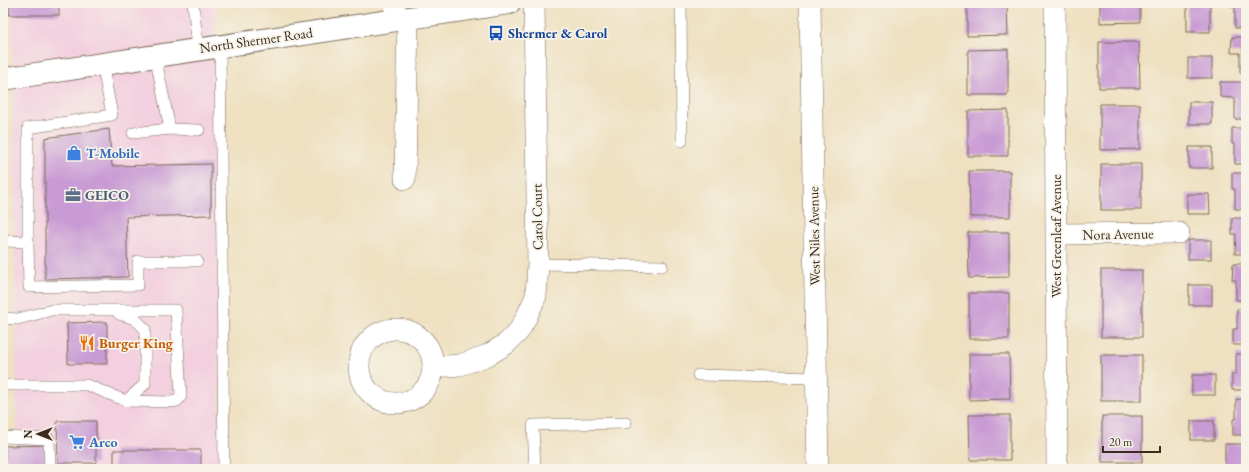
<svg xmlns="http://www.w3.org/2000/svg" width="1249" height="472" font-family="'EB Garamond',serif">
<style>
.built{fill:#f3cfdf}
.building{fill:#c99bd4}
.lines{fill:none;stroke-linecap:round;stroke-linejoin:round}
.service-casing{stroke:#7a6a57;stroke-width:12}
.minor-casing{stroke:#7a6a57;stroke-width:22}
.secondary-casing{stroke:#7a6a57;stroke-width:24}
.service{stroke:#fff;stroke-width:11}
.minor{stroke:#fff;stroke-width:21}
.secondary{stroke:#fff;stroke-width:22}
.labels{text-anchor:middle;stroke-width:3.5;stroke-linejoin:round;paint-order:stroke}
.transit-label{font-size:14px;font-weight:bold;fill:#164399;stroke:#f7f3e8;text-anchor:start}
.street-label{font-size:14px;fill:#3b2a1e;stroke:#f7f3e8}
.shop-label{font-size:14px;font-weight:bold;fill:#366cbe;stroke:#f7f3e8;text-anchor:start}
.service-label{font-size:14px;font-weight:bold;fill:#4e5e75;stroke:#f7f3e8;text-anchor:start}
.food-label{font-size:14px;font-weight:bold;fill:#c56008;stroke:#f7f3e8;text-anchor:start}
</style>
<rect width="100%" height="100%" fill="#f7f3e8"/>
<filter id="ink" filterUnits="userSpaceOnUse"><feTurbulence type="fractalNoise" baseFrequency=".025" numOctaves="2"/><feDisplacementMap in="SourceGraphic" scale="8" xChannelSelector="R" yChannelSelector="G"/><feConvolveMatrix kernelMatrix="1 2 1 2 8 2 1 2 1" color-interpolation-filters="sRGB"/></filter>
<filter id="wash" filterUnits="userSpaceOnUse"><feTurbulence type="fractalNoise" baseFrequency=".012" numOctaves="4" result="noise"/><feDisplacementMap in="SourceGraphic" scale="16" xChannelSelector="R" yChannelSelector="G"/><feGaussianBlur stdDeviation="0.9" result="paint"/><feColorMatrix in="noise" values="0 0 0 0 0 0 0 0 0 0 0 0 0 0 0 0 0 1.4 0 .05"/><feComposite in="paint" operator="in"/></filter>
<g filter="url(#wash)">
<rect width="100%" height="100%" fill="#eee0c0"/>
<polygon class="built" points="12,3 215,3 220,469 17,469"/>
<g id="blocks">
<g class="building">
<rect x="9" y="3" width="50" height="12"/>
<polygon points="967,3 1007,3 1008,35 967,36"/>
<polygon points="1100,3 1140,3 1140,22 1100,23"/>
<polygon points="1231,3 1246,3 1246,28 1235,28 1235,7 1231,7"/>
<rect x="1187" y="5" width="23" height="27"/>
<polygon points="1232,37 1246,37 1246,73 1240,73 1240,53 1231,53"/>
<polygon points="1099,42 1139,42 1140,88 1099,88"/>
<polygon points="1008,49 1008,95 968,95 968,50"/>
<rect x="1188" y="58" width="24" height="20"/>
<polygon points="1220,82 1246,82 1246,119 1235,119 1235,98 1220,97"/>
<rect x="1189" y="102" width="23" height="22"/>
<polygon points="1100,104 1140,104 1140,149 1100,150"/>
<polygon points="1008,110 1008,156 968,156 968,111"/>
<polygon points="1232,128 1246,128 1246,164 1235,164 1235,144 1232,144"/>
<polygon points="109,129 112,166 211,164 211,215 126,217 128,277 45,279 45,138"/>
<rect x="1189" y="147" width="23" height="21"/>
<rect x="1101" y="164" width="40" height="46"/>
<polygon points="969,171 1010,171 1010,217 970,217"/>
<polygon points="1232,173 1246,173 1246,209 1235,209 1235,189 1232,189"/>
<polygon points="1187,194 1209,194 1210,214 1187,214"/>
<polygon points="1232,218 1246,218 1246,254 1235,254 1236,234 1232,234"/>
<polygon points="968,232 1009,232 1009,277 969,278"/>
<rect x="1188" y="240" width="23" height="19"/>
<polygon points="1233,264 1246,264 1246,300 1236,300 1236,280 1232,280"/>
<rect x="1101" y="270" width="41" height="67"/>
<rect x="1189" y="285" width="23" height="20"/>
<rect x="969" y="293" width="40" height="46"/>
<polygon points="1237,309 1246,309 1246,345 1233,345 1233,329 1237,329"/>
<polygon points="107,322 107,364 68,364 67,323"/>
<polygon points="969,354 1009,354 1010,399 969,400"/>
<polygon points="1236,354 1246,354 1246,390 1232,390 1232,374 1236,374"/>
<rect x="1101" y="355" width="41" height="46"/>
<rect x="1192" y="375" width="23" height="20"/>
<polygon points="1236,399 1246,400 1246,435 1233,435 1233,419 1236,419"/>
<polygon points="969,415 1010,415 1010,460 970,460"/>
<rect x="1102" y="416" width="40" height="46"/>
<polygon points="57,421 96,421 96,463 58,463"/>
<rect x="1191" y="421" width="23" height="19"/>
<rect x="1225" y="444" width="21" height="25"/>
<polygon points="45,445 45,467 5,468 5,446"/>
<rect x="114" y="450" width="87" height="19"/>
<rect x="1192" y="466" width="23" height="3"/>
</g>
</g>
</g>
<g filter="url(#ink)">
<use href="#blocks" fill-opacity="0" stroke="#7a6a57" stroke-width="1"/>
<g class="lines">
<defs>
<g id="service">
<polyline points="193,3 198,49"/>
<polyline points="681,3 682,141"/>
<polyline points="220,45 224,469"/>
<polyline points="155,55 170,129"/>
<polyline points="102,63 112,115 28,128 28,242 29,287 138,285 138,261 197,261"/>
<polyline points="133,133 170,129 199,130"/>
<polyline points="3,241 28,242"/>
<polyline points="538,264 662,266"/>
<polyline points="119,314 135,319 145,329 145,384 126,401"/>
<polyline points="3,318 18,319 52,310 176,310 181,396 177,401 171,402 126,401 87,385 3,385"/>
<polyline points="698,375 816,378"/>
<polyline points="3,437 49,439 50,469"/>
<polyline points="535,469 533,425 626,423"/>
</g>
<g id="minor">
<polyline points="810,3 818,469"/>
<polyline points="1055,3 1057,469"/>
<polyline points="395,20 395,3"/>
<polyline points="405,179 408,18"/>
<polyline points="1057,234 1179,233"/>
<circle cx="396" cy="366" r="37"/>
<polyline points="433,367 460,365 488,355 506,344 519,331 527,316 536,296 538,264 534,3"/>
</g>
<polyline id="secondary" points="3,79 509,3"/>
</defs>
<use href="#service" class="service-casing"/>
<use href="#minor" class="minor-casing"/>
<use href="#secondary" class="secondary-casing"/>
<use href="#service" class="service"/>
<use href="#minor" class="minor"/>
<use href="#secondary" class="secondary"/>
</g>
</g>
<defs>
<symbol id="bus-bare" viewBox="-9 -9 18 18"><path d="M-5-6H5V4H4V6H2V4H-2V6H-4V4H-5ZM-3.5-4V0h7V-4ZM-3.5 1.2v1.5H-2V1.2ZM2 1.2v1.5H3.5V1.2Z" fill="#1a4fb4" stroke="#f7f3e8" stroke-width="2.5" paint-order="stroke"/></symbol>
<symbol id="shop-bare" viewBox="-9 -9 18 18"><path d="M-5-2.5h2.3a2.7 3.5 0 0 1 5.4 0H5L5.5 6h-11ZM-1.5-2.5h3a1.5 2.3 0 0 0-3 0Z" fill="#3f7fe0" stroke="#f7f3e8" stroke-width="2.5" paint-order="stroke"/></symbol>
<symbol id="office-bare" viewBox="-9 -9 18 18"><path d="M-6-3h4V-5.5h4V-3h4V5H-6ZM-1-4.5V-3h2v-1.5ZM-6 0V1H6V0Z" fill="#5c6f8a" stroke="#f7f3e8" stroke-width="2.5" paint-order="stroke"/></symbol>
<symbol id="restaurant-bare" viewBox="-9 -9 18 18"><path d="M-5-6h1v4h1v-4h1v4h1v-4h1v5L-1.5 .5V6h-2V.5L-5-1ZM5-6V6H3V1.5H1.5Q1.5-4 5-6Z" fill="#e8710a" stroke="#f7f3e8" stroke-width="2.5" paint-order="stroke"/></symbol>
<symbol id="supermarket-bare" viewBox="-9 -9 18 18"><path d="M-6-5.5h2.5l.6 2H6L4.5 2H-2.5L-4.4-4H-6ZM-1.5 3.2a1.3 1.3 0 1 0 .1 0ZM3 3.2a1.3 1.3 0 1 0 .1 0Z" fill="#3f7fe0" stroke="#f7f3e8" stroke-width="2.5" paint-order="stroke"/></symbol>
</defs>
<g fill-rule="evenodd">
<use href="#bus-bare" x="485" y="22" width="22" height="22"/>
<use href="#shop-bare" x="63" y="142" width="22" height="22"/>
<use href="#office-bare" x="62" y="184" width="22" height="22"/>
<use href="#restaurant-bare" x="76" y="332" width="22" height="22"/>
<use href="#supermarket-bare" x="66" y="431" width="22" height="22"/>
</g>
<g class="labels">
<g class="transit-label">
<text x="508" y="38">Shermer &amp; Carol</text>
</g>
<g class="street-label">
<text transform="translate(256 40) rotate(-8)" y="5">North Shermer Road</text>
<text transform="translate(537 217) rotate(-91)" y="5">Carol Court</text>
<text transform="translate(1118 234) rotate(-1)" y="5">Nora Avenue</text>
<text transform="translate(814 236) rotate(-91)" y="5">West Niles Avenue</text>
<text transform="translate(1056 236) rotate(-90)" y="5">West Greenleaf Avenue</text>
</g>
<g class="shop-label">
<text x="86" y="158">T-Mobile</text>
<text x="89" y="447">Arco</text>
</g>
<g class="service-label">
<text x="85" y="200">GEICO</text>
</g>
<g class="food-label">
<text x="99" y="348">Burger King</text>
</g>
</g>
<rect width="1249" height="472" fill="none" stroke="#f7f3e8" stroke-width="16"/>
<g transform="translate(38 434) rotate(270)" stroke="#f7f3e8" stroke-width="3" paint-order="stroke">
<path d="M0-3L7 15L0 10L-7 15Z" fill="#3b2a1e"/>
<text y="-6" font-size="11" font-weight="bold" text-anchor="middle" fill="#3b2a1e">N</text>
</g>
<path d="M1103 446v6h57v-6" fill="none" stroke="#3b2a1e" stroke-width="2"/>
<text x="1109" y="446" font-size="12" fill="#3b2a1e" stroke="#f7f3e8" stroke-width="3" paint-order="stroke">20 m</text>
</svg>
